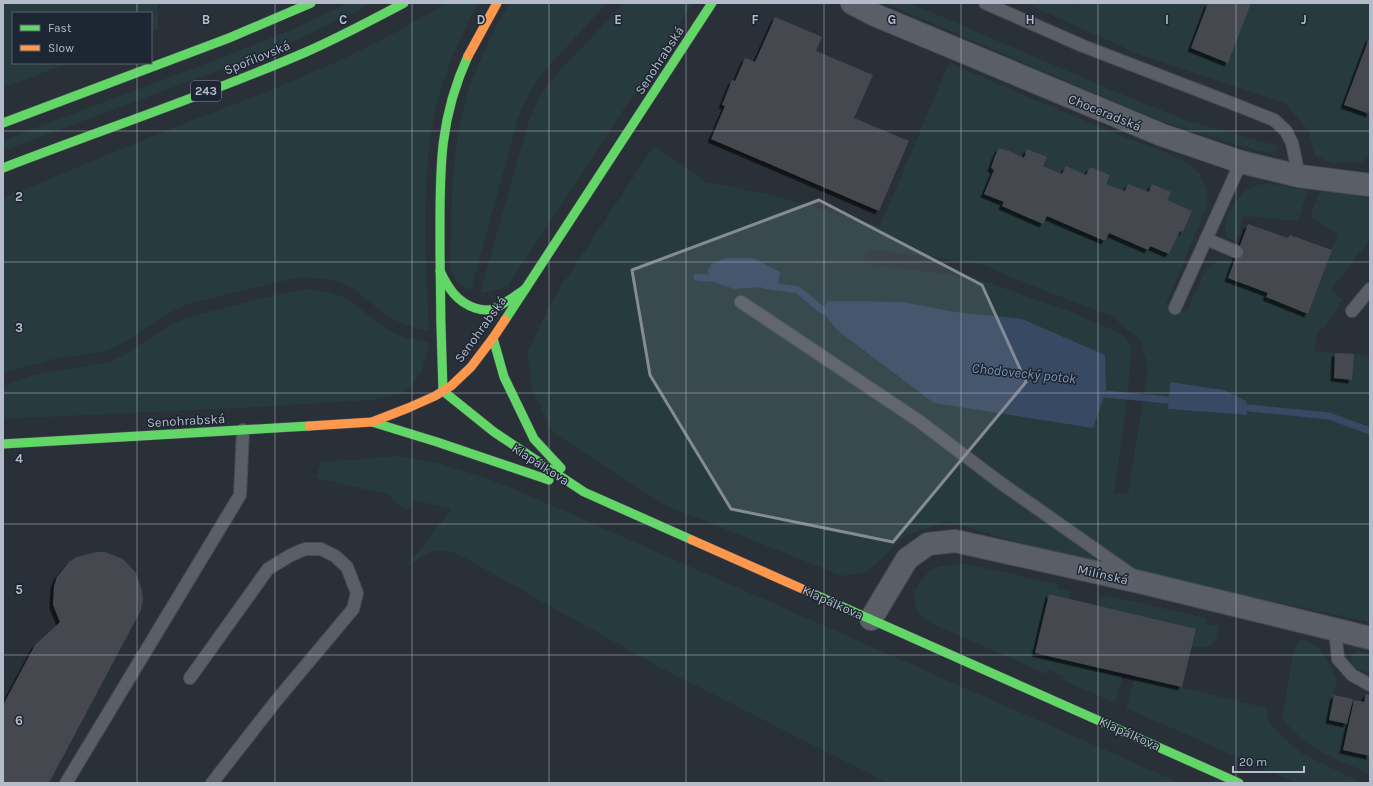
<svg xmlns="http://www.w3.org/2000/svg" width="1373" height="786" font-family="Karla,sans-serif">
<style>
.green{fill:#273a3e;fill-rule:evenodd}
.water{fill:#384963}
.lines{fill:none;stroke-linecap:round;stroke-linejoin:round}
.stream{stroke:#384963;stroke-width:7}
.building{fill:#444950;filter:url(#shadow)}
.lane-casing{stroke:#484c53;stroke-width:14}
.street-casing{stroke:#484c53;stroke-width:24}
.fast-casing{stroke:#484c53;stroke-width:10}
.slow-casing{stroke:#484c53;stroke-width:10}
.lane{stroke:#5a5e66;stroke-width:12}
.street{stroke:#5a5e66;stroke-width:22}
.fast{stroke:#63d668;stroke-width:9}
.slow{stroke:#ff974d;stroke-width:9}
.marked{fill:#848b96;fill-opacity:0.2;stroke:#848b96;stroke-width:3;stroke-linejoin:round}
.grid{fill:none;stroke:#b4bcc9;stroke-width:1;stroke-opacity:0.55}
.labels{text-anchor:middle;stroke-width:3;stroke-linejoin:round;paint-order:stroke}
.shield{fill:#1d2633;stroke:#878f9c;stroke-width:1}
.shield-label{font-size:12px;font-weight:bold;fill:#b4bcc9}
.street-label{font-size:13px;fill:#b4bcc9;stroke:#1d2633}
.water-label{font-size:14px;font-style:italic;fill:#7c92b1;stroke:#1d2633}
.grid-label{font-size:13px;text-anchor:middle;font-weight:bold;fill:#b4bcc9;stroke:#1d2633;stroke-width:3;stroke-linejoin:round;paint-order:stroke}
</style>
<defs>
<filter id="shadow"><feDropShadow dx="-3.5" dy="3.5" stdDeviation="0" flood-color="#0009"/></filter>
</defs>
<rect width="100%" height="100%" fill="#2a3038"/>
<g class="green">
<polygon points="3,3 158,3 158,29 151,32 151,13 13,13 13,63 69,63 3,88"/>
<polygon points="348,3 373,3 306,36 225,68 3,151 3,140 221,58 301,26"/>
<path d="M446,3H478C463,30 450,60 441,90C439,98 435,107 434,116C421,187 426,259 429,331L417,329L395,320L380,310L351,287L336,281L307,277L287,280L191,303L173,311L133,337L113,348L97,353L58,358L3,373V198C58,176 113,152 168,130C210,113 253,98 295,80C347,58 398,33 446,3Z"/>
<path d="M509,3H607L540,76L524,104L518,119L471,290C460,286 454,280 451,269C449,260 451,248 451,239C451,193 453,147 465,103C474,68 492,34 509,3Z"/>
<polygon points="624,3 693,3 508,286 490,292 480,293 529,120 544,89 555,76"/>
<polygon points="885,3 910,3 1123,95 1186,120 1277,146 1275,152 1268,153 1230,143 1158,120"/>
<polygon points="1025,3 1069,3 1076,5 1077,3 1208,3 1191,48 1225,61 1251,3 1370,3 1370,35 1344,105 1370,114 1370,156 1362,162 1332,163 1315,156 1308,130 1286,104 1138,54"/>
<path d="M949,63L1102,128L1182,159L1200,174L1207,192L1208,201L1206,209L1166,304L1186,313L1205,271L1219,260L1233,262L1228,278L1268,293L1266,297L1308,314L1338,234L1310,217L1320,191L1352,194L1370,200V240L1331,289L1342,300L1324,328L1318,331L1314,351L1335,353L1334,378L1352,380L1354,354L1370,356V622L1280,603L1148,578L1112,565L1016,542L947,521L905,536L867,572L842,576L665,505L552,432L532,388L527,352L554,297L654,146L706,182L771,195L880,226ZM999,148L1009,151L1024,158L1028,149L1047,157L1043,166L1062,174L1086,175L1090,167L1109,175L1106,184L1125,191L1128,184L1149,192L1153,184L1171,192L1167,200L1192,212L1183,232L1180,231L1169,254L1150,246L1148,250L1109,233L1105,241L1047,216L1043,223L1003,206L1004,202L984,194L994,170L991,168L995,156ZM869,249L981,264L1033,286L1113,317L1140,340L1142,345L1148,368L1128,494L1114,493L1125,416L1132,347L1122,334L1099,324L1066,310L975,278L862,263ZM710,281L778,286L734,289ZM903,302L955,312L1093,428L934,403ZM1170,382L1224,390L1247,415L1168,409Z"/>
<path d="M1269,183L1308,191L1298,221L1244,216L1235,243C1233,241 1229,239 1228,237C1218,224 1236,196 1248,189C1254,185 1261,184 1269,183Z"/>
<polygon points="306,289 329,292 344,297 389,330 404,337 429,343 422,371 411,387 402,393 373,400 238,408 3,419 3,386 30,376 53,371 110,362 124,355 166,328 185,318 263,298"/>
<path d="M398,456L438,463L486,478L526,494L1180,783H888L659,667L456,553C434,546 424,554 407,567L451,509L412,500L414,502L406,510L390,497L391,495L316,478L321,462Z"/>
<path d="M967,564L1057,584V588L1071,592L1069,599L1049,594L1035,653L1124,673L1115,703L1063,680L1064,677L1049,670L1047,674L928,622C913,610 909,595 922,580C925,576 929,571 933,569C943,564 956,565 967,564Z"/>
<path d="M1109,596L1206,618V624L1219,626C1216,644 1211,650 1191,646L1195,629L1095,605C1098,599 1102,598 1109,596Z"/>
<path d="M1300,640L1308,641L1318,647L1327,660L1337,680L1329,720L1349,725L1343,750L1370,756V774C1338,760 1302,747 1282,717L1294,649Z"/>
<polygon points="1357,651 1370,654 1370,673 1355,668 1351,662 1351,655"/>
<polygon points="1135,676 1267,708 1268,721 1280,735 1303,754 1363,783 1296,783 1126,708"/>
</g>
<g class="water">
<polygon points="726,258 753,258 780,272 778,286 734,289 710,281 708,271 711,264"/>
<polygon points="828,301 903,302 955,312 1022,319 1105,355 1106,391 1093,428 934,403 837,330 822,310"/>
<polygon points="1170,382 1224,390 1246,401 1247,415 1168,409"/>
</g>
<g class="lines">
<g class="stream">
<polyline points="697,277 718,279"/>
<polyline points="764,285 798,290 822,310 831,314"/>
<polyline points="1095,393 1178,401"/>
<polyline points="1239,407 1329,416 1370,431"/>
</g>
</g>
<g class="building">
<polygon points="1208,3 1251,3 1228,63 1191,48"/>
<polygon points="775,17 822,37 816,51 873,75 854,118 909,141 879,211 711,139 725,106 722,105 732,80 735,81 745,58 755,62"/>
<polygon points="1370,36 1370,114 1344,105"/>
<polygon points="999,148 1009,151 1024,158 1027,149 1045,156 1047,157 1043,166 1062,174 1066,166 1086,175 1090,167 1110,175 1106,184 1125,191 1128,184 1149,192 1152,184 1171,192 1167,200 1192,211 1183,232 1180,231 1169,254 1150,246 1148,250 1109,233 1105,241 1047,216 1043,224 1002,206 1004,202 984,194 994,170 991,168 995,156"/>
<polygon points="1248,224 1288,238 1290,235 1332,250 1308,314 1266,297 1268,293 1228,278"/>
<polygon points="1335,353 1354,354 1352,380 1334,378"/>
<polygon points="96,552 105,552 123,559 136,573 142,591 143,601 141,610 49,783 5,783 3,782 3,705 35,645 60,622 53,605 54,586 57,577 69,562 77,557"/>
<polygon points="1049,594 1196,629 1182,687 1035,653"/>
<polygon points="1366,694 1370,695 1370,756 1343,750 1354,700 1364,702"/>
<polygon points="1334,695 1353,699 1347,724 1329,720"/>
</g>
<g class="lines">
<defs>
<g id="lane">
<polyline points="985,3 1083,46 1239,106 1274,120 1286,131 1292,143 1299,176"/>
<polyline points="1206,239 1237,252"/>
<polyline points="741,302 919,421 998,481 1132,575"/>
<polyline points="1175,308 1241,162"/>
<polyline points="1352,311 1370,289"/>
<polyline points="1335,630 1338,659 1352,675 1370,685"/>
<polyline points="190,678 268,569 291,555 305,549 321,549 335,556 347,567 357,593 353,609 276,701 212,783"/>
<polyline points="66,783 240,495 243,430"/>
</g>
<g id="street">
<polyline points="852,3 875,15 1162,135 1241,162 1299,176 1370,185"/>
<polyline points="871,619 907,559 928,544 955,541 1144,583 1370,638"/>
</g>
<g id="fast">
<polyline points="3,123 229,38 311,3"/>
<path d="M3,168C104,129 207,95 306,52C340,37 372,20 404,3"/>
<path d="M440,271C448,288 457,302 475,308C481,310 487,311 493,309C505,304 515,296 525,289"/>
<polyline points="505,320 712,3"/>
<polyline points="493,338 504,377 534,439 561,468"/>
<polyline points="443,391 494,432 584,492 692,540"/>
<path d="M443,391C441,341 440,291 440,241C440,173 438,121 468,56"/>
<polyline points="372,422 437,442 549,480"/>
<polyline points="3,444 309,426"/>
<polyline points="807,591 1239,783"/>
</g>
<g id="slow">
<polyline points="468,56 497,3"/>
<polyline points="309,426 372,422 408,408 435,396 451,386 471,367 493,338 505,320"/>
<polyline points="692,540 807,591"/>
</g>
</defs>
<use href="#lane" class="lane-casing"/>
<use href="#street" class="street-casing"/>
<use href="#fast" class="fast-casing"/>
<use href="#slow" class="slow-casing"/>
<use href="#lane" class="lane"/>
<use href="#street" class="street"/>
<use href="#fast" class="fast"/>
<use href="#slow" class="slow"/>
</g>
<path class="marked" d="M819,200L982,285L1026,382L893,542L731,509L650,375L632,270Z"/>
<path class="grid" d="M137,3V13M275,3V783M412,3V783M549,3V783M686,3V783M824,3V783M961,3V783M1098,3V783M1236,3V783M137,63V783M3,131H1370M3,262H1370M3,393H1370M3,524H1370M3,655H1370"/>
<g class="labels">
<rect class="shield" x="191" y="81" width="30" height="20" rx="3"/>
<g class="shield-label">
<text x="206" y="95">243</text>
</g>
<g class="street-label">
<text transform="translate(257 57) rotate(-22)" y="5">Spořilovská</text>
<text transform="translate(659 60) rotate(-57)" y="5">Senohrabská</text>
<text transform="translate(1105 112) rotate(22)" y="5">Choceradská</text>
<text transform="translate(480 329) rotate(-54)" y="5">Senohrabská</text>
<text transform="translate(186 420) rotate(-3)" y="5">Senohrabská</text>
<text transform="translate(541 464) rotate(33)" y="5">Klapálkova</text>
<text transform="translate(1103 574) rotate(13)" y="5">Milínská</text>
<text transform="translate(833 602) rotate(24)" y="5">Klapálkova</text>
<text transform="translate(1130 733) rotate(24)" y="5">Klapálkova</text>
</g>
<g class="water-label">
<text transform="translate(1024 373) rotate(6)" y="5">Chodovecký potok</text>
</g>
</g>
<g class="grid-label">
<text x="206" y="24">B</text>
<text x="343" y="24">C</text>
<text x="481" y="24">D</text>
<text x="618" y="24">E</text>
<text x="755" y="24">F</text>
<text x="892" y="24">G</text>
<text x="1030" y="24">H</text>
<text x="1167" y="24">I</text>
<text x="1304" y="24">J</text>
<text x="19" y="201">2</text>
<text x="19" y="332">3</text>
<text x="19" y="463">4</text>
<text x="19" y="594">5</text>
<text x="19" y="725">6</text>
</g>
<rect width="1373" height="786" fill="none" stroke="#b4bcc9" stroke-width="8"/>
<rect x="12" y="12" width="140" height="52" fill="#1d2633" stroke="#59626f"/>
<rect x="20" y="25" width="20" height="6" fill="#63d668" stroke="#59626f"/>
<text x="48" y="32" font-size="12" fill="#b4bcc9">Fast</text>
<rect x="20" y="45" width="20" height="6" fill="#ff974d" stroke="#59626f"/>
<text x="48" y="52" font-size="12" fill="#b4bcc9">Slow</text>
<path d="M1233 766v6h71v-6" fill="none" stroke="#b4bcc9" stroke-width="2"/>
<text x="1239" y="766" font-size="12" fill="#b4bcc9" stroke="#1d2633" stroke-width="3" paint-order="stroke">20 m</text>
</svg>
